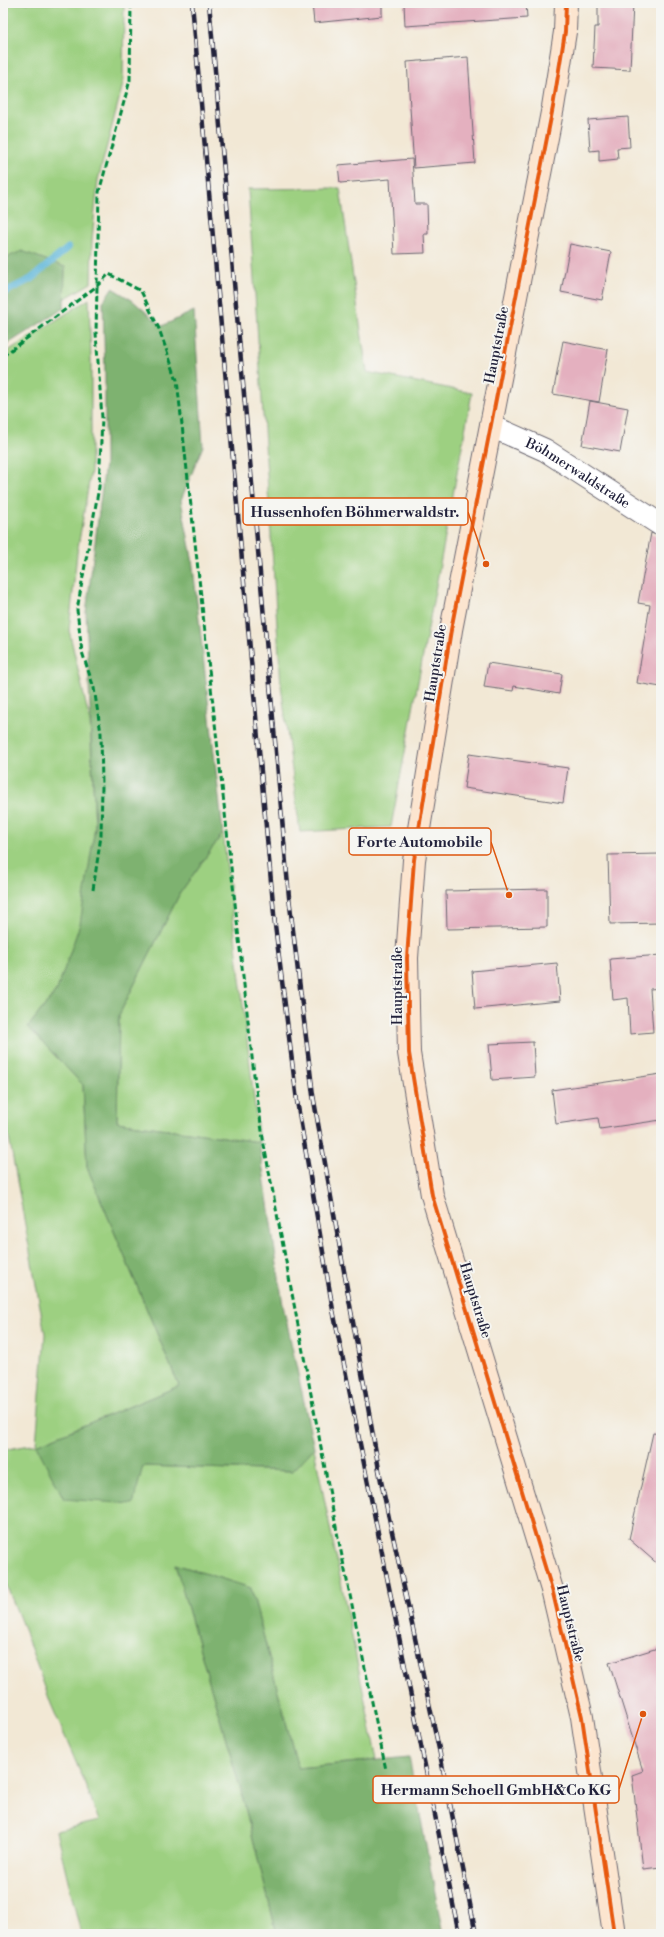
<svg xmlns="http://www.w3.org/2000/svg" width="664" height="1937" font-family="'Libre Bodoni',serif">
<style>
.green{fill:#9dd081;stroke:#60795e}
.forest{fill:#7eb26f;stroke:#506a55}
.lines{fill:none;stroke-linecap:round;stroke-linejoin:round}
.stream{stroke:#5bb5d9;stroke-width:7}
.building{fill:#e4b0bf}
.street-casing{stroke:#6b6771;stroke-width:24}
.secondary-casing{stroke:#6b6771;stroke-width:24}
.street{stroke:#fff;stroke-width:22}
.secondary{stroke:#fce5cf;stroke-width:22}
.rail-casing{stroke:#22223b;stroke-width:4.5}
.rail{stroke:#f6f6f2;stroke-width:3;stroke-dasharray:9;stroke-linecap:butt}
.quiet{stroke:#00873e;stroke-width:3;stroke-dasharray:6 3;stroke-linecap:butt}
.cycleway-casing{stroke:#f6f6f2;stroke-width:6}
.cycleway{stroke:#e8590c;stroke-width:4}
.labels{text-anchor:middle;stroke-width:4;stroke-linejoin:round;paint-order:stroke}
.street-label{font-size:14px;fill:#22223b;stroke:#f6f6f2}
.leader{fill:none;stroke:#de560e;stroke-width:1.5}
.callout-dot{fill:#de560e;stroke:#f6f6f2;stroke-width:1.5}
.callout{fill:#f6f6f2;stroke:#de560e;stroke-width:1.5}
.callout-label{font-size:15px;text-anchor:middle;font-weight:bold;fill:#22223b}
</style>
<rect width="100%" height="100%" fill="#f6f6f2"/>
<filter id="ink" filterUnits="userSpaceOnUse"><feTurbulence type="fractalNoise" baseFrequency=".025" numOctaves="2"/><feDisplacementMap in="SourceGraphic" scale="8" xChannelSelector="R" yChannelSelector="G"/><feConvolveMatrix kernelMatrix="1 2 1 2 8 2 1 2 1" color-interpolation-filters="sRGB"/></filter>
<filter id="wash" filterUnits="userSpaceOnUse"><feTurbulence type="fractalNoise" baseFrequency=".012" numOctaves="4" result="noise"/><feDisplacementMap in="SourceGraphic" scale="16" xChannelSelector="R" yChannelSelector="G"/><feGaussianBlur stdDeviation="0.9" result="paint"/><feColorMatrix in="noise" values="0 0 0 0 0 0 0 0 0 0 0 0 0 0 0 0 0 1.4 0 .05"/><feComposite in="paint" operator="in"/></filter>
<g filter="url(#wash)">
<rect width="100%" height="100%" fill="#f2e8d5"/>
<g class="green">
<polygon points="3,3 124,3 123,84 98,180 92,240 91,283 64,299 65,267 3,259"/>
<polygon points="340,188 367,372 472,393 391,827 300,832 281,685 248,189"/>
<polygon points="89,299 91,362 91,471 77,553 69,630 90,722 95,827 81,924 57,990 28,1027 83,1085 87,1167 179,1386 36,1445 133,1504 142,1466 292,1471 314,1448 377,1760 298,1768 251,1588 175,1564 241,1791 277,1934 81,1934 56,1831 99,1821 84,1781 51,1704 22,1624 3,1577 3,1450 36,1444 45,1334 3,1104 3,354"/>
<polygon points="223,833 259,1142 117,1122 119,1015 180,893"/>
</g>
<g class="forest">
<polygon points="22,251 65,267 64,308 3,347 3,259"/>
<polygon points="112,288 132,300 162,326 194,311 203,446 181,500 192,558 223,833 180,893 119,1015 117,1122 259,1142 283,1305 314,1448 293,1471 143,1466 133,1504 64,1499 36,1445 179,1386 87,1167 83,1085 28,1027 57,990 80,924 95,827 86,613 105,464 105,374 103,302"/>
<polygon points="175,1564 251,1588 298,1768 409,1757 443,1934 277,1934 241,1791"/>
</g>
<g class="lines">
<polyline class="stream" points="3,293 31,279 68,248"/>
</g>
<g id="blocks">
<g class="building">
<polygon points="312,3 382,3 382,16 314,23"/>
<polygon points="404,3 526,3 527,18 405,26"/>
<polygon points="598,3 633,3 630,70 593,68 595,27 598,27"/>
<polygon points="468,57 475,163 414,168 407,62"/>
<polygon points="628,117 630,147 617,148 618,159 599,161 599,150 590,151 588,120"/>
<polygon points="412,159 415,204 427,204 428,234 424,234 425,253 394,254 390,179 340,183 338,165"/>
<polygon points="570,244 611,252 602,300 561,292"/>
<polygon points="563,341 608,350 599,402 553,394"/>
<polygon points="590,401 628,408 620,452 582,445"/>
<polygon points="651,533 661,537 661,687 637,683 650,605 638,603"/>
<polygon points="488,663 562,674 559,694 514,686 513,691 484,687"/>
<polygon points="469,754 568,768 563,803 464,788"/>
<polygon points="661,854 661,923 610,924 608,855"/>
<polygon points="547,889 547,927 447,929 446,891"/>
<polygon points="661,955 661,988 650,989 653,1032 630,1034 628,998 613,1000 610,959"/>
<polygon points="557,963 560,1001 475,1009 472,971"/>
<polygon points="533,1042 535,1077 492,1080 489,1044"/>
<polygon points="661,1074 661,1120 600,1129 598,1118 556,1124 552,1090"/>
<polygon points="653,1433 661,1434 661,1567 629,1539"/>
<polygon points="661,1647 661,1867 643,1869 632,1775 643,1771 609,1663"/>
</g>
</g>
</g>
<g filter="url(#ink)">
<use href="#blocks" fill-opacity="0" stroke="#6b6771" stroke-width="1"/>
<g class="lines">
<defs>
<g id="street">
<path id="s1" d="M491,426L545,450L661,525"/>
</g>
<polyline id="secondary" points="566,3 565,32 553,107 451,630 414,860 407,958 409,1053 432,1195 553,1593 582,1717 614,1934"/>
</defs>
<use href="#street" class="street-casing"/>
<use href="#secondary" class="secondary-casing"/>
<use href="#street" class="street"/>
<use href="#secondary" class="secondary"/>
<defs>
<g id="rail">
<polyline points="192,3 262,783 275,925 297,1101 333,1310 459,1934"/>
<polyline points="209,3 289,897 313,1095 381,1481 439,1749 476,1934"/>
</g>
</defs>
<use href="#rail" class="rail-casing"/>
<use href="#rail" class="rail"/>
<g class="quiet">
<polyline points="3,356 97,286 109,274 141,291 159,329 177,380 254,1075 264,1145 337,1532 386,1770"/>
<polyline points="93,890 101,836 102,786 101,733 94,688 82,652 77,610 99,487 102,418 96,333 99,192 130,80 131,3"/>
</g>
<defs>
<polyline id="cycleway" points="566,3 565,32 553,107 451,630 414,860 407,958 409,1053 432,1195 553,1593 582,1717 614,1934"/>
</defs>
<use href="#cycleway" class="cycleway-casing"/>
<use href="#cycleway" class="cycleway"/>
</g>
</g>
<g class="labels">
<g class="street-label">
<text transform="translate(496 345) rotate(-79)" y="5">Hauptstraße</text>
<text dy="5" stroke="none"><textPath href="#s1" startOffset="99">Böhmerwaldstraße</textPath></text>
<text transform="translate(435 663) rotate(-81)" y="5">Hauptstraße</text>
<text transform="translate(397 986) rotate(-90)" y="5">Hauptstraße</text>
<text transform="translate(476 1300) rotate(73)" y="5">Hauptstraße</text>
<text transform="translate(571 1623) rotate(76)" y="5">Hauptstraße</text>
</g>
</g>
<path class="leader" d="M486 564L468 512M509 895L491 842M643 1714L619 1789"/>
<g class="callout-dot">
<circle cx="486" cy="564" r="4"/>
<circle cx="509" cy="895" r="4"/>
<circle cx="643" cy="1714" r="4"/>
</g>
<g class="callout">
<rect x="243" y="498" width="225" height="27" rx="4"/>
<rect x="349" y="828" width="142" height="27" rx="4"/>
<rect x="373" y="1776" width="246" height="27" rx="4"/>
</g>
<g class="callout-label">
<text x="355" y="517">Hussenhofen Böhmerwaldstr.</text>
<text x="420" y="847">Forte Automobile</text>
<text x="496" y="1795">Hermann Schoell GmbH&amp;Co KG</text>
</g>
<rect width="664" height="1937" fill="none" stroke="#f6f6f2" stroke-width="16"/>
</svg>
